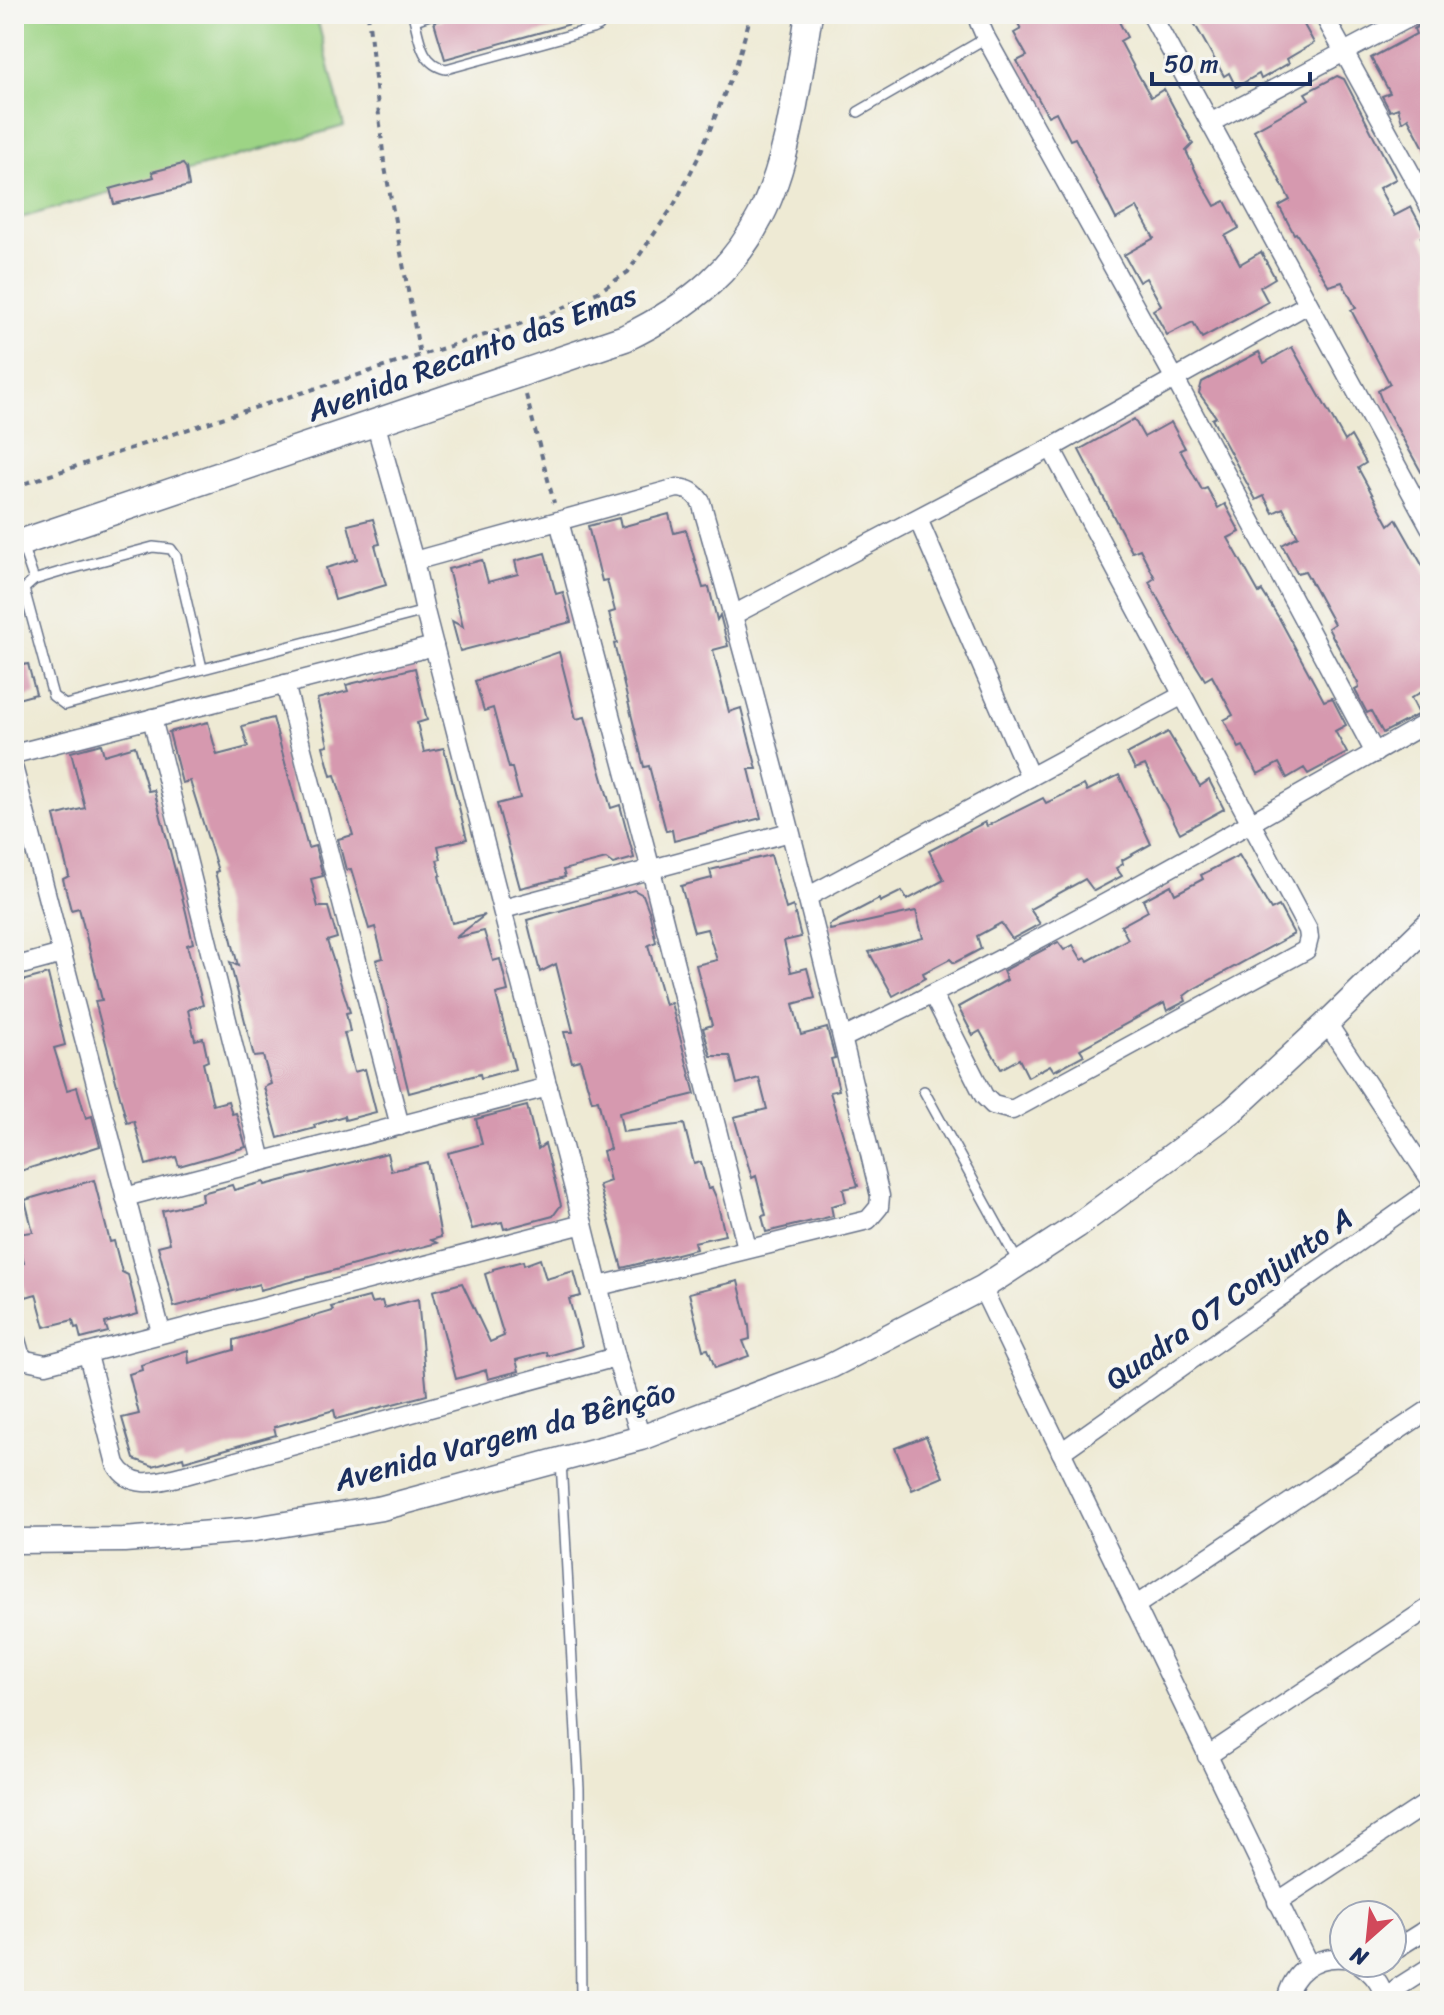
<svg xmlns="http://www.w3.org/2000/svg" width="1444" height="2015" font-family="Sriracha,sans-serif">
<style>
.green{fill:#9dd485;stroke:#5c8272;stroke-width:2}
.building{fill:#d699af}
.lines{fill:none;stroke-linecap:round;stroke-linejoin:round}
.service-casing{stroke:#657087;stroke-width:12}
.minor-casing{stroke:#657087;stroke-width:21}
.tertiary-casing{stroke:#657087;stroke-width:27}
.secondary-casing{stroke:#657087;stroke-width:29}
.path{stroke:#657087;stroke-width:4;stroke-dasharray:6 6;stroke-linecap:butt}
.service{stroke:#fff;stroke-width:9}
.minor{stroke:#fff;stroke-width:18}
.tertiary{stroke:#fff;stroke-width:24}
.secondary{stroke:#fff;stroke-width:26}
.labels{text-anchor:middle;stroke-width:8;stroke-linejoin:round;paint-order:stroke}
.street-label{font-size:30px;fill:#1b2f5e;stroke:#f6f6f2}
</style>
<rect width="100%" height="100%" fill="#f6f6f2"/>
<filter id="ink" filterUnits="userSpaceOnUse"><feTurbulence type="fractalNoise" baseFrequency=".0125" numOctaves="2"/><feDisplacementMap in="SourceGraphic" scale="16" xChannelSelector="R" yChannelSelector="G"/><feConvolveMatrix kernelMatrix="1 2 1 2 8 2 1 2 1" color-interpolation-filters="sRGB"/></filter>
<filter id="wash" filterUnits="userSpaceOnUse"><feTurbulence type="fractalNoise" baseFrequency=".006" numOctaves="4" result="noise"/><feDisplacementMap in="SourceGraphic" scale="32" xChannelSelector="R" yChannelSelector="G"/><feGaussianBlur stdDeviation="1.8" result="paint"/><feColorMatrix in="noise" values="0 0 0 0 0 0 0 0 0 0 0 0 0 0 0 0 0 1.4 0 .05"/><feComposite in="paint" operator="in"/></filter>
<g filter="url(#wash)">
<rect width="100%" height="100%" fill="#eeead4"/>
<polygon class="green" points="14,14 316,14 344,126 17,219 14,209"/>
<g id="blocks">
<g class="building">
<polygon points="462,14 588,14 588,19 445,59 434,22"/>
<polygon points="1013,14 1115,14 1127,37 1120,41 1135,69 1151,97 1164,89 1193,144 1186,151 1199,178 1215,206 1225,201 1239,228 1225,236 1240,264 1261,252 1275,278 1260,287 1268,302 1202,338 1193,322 1167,335 1153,310 1161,305 1146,278 1139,282 1124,255 1154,238 1137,207 1116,219 1075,138 1070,140 1056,112 1048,116 1017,61 1027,56 1014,33 1021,29"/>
<polygon points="1189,14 1298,14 1314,43 1287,59 1289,63 1261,79 1259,74 1236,87 1229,73 1224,76"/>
<polygon points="1428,14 1430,14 1430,159 1408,118 1402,122 1398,108 1390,111 1382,96 1390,93 1371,58 1416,34 1414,29 1426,21"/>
<polygon points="1337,76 1344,79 1396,179 1379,188 1394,216 1411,207 1426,235 1421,237 1430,254 1430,488 1382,401 1378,391 1390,384 1351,310 1356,308 1342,282 1329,286 1296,233 1294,234 1279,206 1290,200 1254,130 1309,99 1305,93"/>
<polygon points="183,164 186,168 189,186 114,204 110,189 154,177 152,172"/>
<polygon points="1292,347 1345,441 1351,436 1366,463 1358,468 1389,525 1396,519 1430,579 1430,687 1411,698 1419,714 1383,733 1371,711 1367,713 1355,690 1359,688 1358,683 1328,628 1334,624 1305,571 1297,573 1282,545 1298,536 1283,508 1273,513 1264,496 1256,500 1212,419 1216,417 1199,393 1202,382 1259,352 1264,363"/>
<polygon points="1134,419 1144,437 1171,422 1185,448 1180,450 1202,490 1207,488 1218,508 1225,504 1240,532 1228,538 1259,593 1262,591 1279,618 1324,701 1332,698 1346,725 1335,731 1347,753 1308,774 1304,768 1287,778 1279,763 1258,774 1243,746 1239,748 1224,720 1233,715 1212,676 1205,680 1178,636 1149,582 1155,578 1140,549 1132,552 1079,450"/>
<polygon points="669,514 674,533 686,530 703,588 709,587 717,620 720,615 728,646 713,650 729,712 741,708 757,769 749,769 761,818 674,841 672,830 666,831 649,766 644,767 614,644 617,643 609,613 615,611 607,580 602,581 588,526 619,518 621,527"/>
<polygon points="373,519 380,544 375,545 386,585 335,600 326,568 357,559 348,525"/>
<polygon points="545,553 556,594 563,592 571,622 460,651 452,621 463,627 448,569 482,560 488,582 518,574 515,561"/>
<polygon points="559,652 576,719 585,717 611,808 620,805 634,858 613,864 606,859 563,870 565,877 520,888 497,804 520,798 512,768 509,768 493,708 484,711 475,681"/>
<polygon points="28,664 36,694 14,700 14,667"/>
<polygon points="415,668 427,720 417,723 424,752 444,748 467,839 438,846 441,859 437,860 441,875 439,876 452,923 485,915 455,938 484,931 493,961 500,959 508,991 496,994 515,1069 481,1078 480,1074 409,1093 376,960 383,958 375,927 369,929 351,869 346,870 338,839 353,835 335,775 331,776 323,746 328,745 317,699 348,691 346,685"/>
<polygon points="273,718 308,848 315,846 323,876 311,879 318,907 328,907 337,938 327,941 350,1012 346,1013 350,1032 344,1033 354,1072 365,1069 376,1112 345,1120 344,1116 314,1125 315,1128 278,1138 264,1087 271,1084 263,1056 254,1057 230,962 238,966 215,872 218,871 190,781 182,783 169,732 208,722 217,755 248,747 242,726"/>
<polygon points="1168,732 1200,786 1209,780 1224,809 1180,833 1145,765 1135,769 1127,754"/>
<polygon points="101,744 104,755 135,746 148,791 154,790 186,912 193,943 187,945 203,1005 188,1010 195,1040 203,1038 208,1061 203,1063 213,1105 228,1101 232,1114 236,1113 246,1147 179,1166 176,1157 146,1165 134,1121 127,1123 95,1001 102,1000 79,908 71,910 63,879 69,876 54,816 85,808 71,752"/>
<polygon points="1119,775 1151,844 1122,860 1123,864 1116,868 1122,876 1094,891 1085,879 1030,909 1040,924 1012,939 1001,923 977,936 981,949 954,963 950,959 923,973 925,978 893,996 869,952 923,938 916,911 830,930 829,925 879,899 880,902 902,891 907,900 944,880 929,851 985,822 987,826 1043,798 1046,803 1084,785 1087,791"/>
<polygon points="771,855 786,909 793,906 801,937 784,941 791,972 807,968 815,998 793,1004 801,1035 827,1028 835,1058 831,1059 839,1090 830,1092 858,1186 843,1189 846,1202 831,1206 833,1216 766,1232 762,1216 766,1215 756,1176 752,1178 734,1117 767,1109 759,1078 737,1084 730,1056 711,1056 703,1028 712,1025 696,965 717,960 707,929 694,932 681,886 712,878 710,870"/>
<polygon points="1239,855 1271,910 1279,906 1294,934 1192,990 1184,996 1186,1001 1167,1011 1164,1003 1080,1049 1084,1055 1054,1071 1050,1065 1028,1077 1019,1059 1001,1069 980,1031 973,1035 958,1007 1007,980 1003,971 1058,942 1064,950 1073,945 1082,960 1086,958 1088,961 1128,939 1121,926 1148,911 1143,900 1171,885 1175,894 1203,879 1201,875"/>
<polygon points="634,890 643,895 649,911 656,942 648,945 665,1005 671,1003 695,1094 619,1113 623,1132 684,1124 694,1164 701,1162 708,1189 712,1188 716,1197 725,1235 694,1242 696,1249 622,1268 599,1185 610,1181 603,1151 610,1149 598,1100 592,1101 580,1060 572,1062 564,1032 573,1032 556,964 540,972 527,920"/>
<polygon points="48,974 65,1045 54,1048 67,1090 77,1087 86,1118 92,1116 100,1146 14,1173 14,983"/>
<polygon points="527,1106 538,1149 545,1144 561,1205 553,1216 504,1229 502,1222 472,1229 448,1153 482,1144 476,1119"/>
<polygon points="387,1153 391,1171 427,1162 441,1237 431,1240 437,1243 260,1290 259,1284 174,1307 158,1246 170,1243 162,1211 203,1201 202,1193 232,1185 234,1190 264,1182 265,1185"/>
<polygon points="94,1180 110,1242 114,1241 122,1272 128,1275 138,1314 105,1323 108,1332 81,1339 78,1327 75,1328 73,1320 45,1327 36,1294 26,1297 18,1265 24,1263 16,1234 33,1232 25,1200"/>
<polygon points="540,1259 546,1279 574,1271 581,1296 569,1299 582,1346 548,1356 547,1352 516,1360 519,1371 488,1379 486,1370 456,1379 433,1291 462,1283 490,1342 504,1336 485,1274 493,1271 493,1269 523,1261 524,1265"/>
<polygon points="738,1281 749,1326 750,1339 743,1341 749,1356 715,1368 708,1349 703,1350 689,1293"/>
<polygon points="369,1297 371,1303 382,1301 384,1308 418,1299 427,1395 336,1419 334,1410 306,1418 274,1427 276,1435 184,1461 183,1457 153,1466 134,1459 122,1418 139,1414 129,1374 142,1370 141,1365 188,1350 189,1363 234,1350 234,1340 333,1311 331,1307"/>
<polygon points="926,1436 943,1477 912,1490 895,1448"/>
</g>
</g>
</g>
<g filter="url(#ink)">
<use href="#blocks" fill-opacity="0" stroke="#657087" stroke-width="2"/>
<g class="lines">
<defs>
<g id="service">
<path d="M413,14C419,36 420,64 446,69L592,29L599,26L605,14"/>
<polyline points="415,20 432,14"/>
<polyline points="858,112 986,38"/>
<polyline points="22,545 34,580"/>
<polyline points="202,668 176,556 171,549 153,547 67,570 34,580 24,589 53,696 65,705 425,611"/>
<polyline points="924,1091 1018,1262"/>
<polyline points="561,1461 579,1788 581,2001"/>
</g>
<g id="minor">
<polyline points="981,14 979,22 986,38 1175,379 1375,753"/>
<polyline points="1151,14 1430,527"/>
<polyline points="1323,14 1430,208"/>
<polyline points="1210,123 1416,14"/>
<polyline points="375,422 414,561 425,611 583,1224"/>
<polyline points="918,519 1030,777"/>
<polyline points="559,521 651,870 747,1248"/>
<path d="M414,561L677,488C689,489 694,492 701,502C767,731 825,963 880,1196L879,1207L868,1220L599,1286"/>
<polyline points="733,615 1051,448 1308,304"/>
<polyline points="285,684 400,1126"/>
<polyline points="152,718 262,1161"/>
<polyline points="14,754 434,646"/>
<polyline points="14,770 62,954 14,967"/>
<polyline points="807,897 1181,696"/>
<polyline points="503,909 790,832"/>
<polyline points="62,954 161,1332"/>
<polyline points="933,995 984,1096 993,1105 1012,1110 1306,950 1309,938 1308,930 1051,448"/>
<polyline points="1327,1023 1430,1179"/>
<path d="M843,1038C1043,942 1237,831 1430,721"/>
<polyline points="125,1197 548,1087"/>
<polyline points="982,1288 1309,1965"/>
<polyline points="14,1333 20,1354 26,1360 46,1364 583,1224 616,1357 641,1438"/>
<path d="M88,1355L116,1464C132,1492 160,1481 185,1475L616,1357"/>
<polyline points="1061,1452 1430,1191"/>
<polyline points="1135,1606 1430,1409"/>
<polyline points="1207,1756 1430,1607"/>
<polyline points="1277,1902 1430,1801"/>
<polyline points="1392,1951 1430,1927"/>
<path d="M1358,1963C1373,1973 1381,1983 1386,2001"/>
<path d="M1286,2001C1292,1972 1315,1955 1344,1958"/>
<polyline points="1392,2001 1397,1988 1430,1967"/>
</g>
<polyline id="tertiary" points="14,1541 124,1540 249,1530 382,1508 641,1438 831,1366 982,1288 1077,1226 1232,1111 1327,1023 1430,923"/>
<path id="secondary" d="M14,545L625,338C780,263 784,167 809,14"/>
</defs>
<use href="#service" class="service-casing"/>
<use href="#minor" class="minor-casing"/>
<use href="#tertiary" class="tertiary-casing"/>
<use href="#secondary" class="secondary-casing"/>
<g class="path">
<polyline points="368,14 384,162 420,355"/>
<polyline points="526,395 554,503"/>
<polyline points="14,487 222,418 545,316 598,292 628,272 674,205 699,156 737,63 748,25 749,14"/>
</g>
<use href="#service" class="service"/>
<use href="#minor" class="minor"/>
<use href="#tertiary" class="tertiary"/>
<use href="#secondary" class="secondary"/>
</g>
</g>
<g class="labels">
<g class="street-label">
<text transform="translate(472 353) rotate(-20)" y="10">Avenida Recanto das Emas</text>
<text transform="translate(1229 1299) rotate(-35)" y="10">Quadra 07 Conjunto A</text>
<text transform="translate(505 1436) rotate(-15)" y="10">Avenida Vargem da Bênção</text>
</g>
</g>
<rect width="1444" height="2015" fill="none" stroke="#f6f6f2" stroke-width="48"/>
<g transform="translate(1368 1939) rotate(207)"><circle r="38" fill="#f6f6f2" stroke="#9ea6b7" stroke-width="2"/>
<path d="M0-6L14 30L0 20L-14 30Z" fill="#d1495b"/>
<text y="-12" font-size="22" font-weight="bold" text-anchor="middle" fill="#1b2f5e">N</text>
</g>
<path d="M1152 72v12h158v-12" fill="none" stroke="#1b2f5e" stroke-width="4"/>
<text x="1164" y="72" font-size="24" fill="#1b2f5e" stroke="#f6f6f2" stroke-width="6" paint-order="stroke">50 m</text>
</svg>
